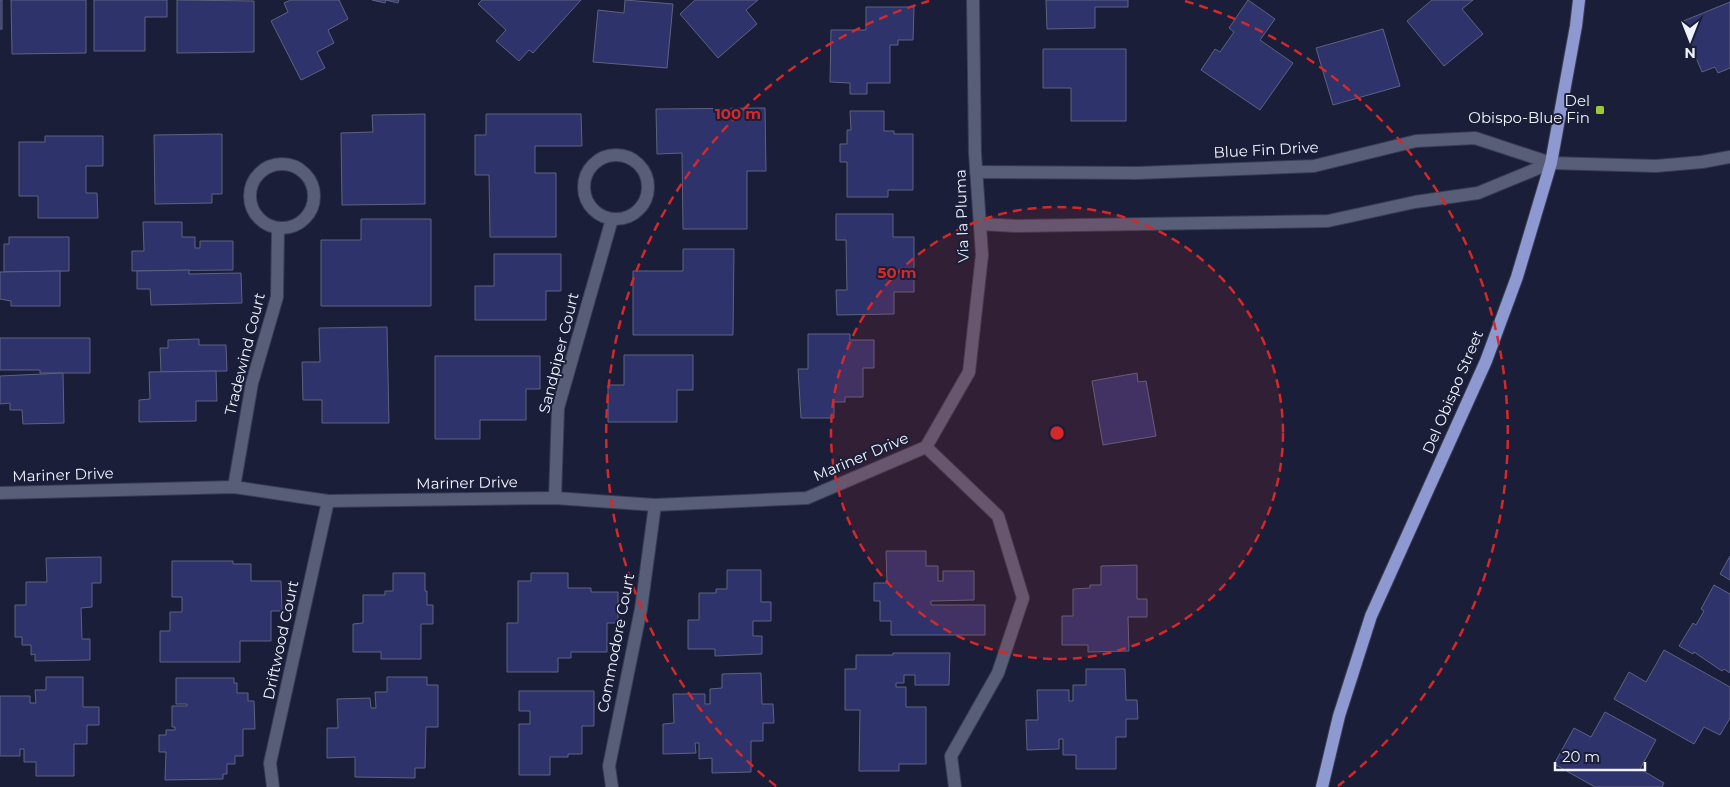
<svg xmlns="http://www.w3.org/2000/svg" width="1730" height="787" font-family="Montserrat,sans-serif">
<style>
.building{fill:#2e336c;stroke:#5d6280}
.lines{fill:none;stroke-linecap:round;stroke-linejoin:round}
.minor-casing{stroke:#393c54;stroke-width:14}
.primary-casing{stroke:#393c54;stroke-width:14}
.minor{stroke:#585d78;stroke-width:12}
.primary{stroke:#8f99d1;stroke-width:12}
.ring{fill:none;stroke:#d62828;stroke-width:2.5;stroke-dasharray:9 6}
.poi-dot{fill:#9acb35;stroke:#1b1e38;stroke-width:2}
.labels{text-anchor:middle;stroke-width:4;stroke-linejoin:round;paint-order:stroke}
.poi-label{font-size:15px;fill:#f0f2fd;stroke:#1b1e38;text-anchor:end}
.street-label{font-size:15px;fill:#f0f2fd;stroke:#1b1e38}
.centre{fill:#d62828;stroke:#1b1e38;stroke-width:2.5}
.ring-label{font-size:15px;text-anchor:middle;font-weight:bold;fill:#d62828;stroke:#1b1e38;stroke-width:4;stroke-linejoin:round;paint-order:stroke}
</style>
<rect width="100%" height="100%" fill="#1b1e38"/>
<g class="building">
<rect x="0" y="0" width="2" height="29"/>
<polygon points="11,0 86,0 86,53 12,54"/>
<polygon points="94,0 167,0 167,17 145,17 145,51 94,51"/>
<polygon points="177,0 254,1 254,52 177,53"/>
<polygon points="291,0 339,0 348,19 328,30 334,43 317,52 325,68 301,80 271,21 288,12 284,3"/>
<polygon points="372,0 399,0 398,3 386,0 385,3"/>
<polygon points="482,0 581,0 533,53 529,50 519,61 496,41 506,30 478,4"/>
<polygon points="625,0 673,4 667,68 593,62 598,10 624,13"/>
<polygon points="695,0 758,0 746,10 757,24 718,58 680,14"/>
<polygon points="1046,0 1128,0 1128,7 1095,7 1095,28 1047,29"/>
<polygon points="1248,0 1275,19 1260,40 1293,63 1260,110 1201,70 1215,49 1220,52 1234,32 1229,28"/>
<polygon points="1432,0 1473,0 1462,9 1483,34 1444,66 1407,21"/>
<polygon points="1730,2 1730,68 1718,73 1715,67 1702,72 1681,22"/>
<polygon points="866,7 914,7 913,40 898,40 898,45 890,45 890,83 867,83 867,94 850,94 850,83 830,82 831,30 866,30"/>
<polygon points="1383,29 1400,86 1333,105 1316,48"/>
<polygon points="1043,49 1126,49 1126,121 1071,121 1071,88 1043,88"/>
<polygon points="765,108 766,171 747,171 747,229 683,229 682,153 657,154 656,109"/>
<polygon points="850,111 884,111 884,131 894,131 894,134 913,134 913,190 888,190 888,197 847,197 847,162 840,162 840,144 847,144 847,130 851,130"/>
<polygon points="425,114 425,204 342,205 341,133 373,132 372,115"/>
<polygon points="486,114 581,114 582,146 535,146 535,173 556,173 556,237 490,237 489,175 475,175 475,135 486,135"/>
<polygon points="222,134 222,194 212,194 212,203 155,204 154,135"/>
<polygon points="45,136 103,136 103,166 86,166 86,193 97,193 98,218 38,218 38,196 19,196 19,142 45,142"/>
<polygon points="836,214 893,214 893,237 914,237 914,292 894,292 894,314 837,315 836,290 847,290 846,240 836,240"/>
<polygon points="361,219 431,219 431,306 321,306 321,240 361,240"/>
<polygon points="143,222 182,222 182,237 195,237 195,248 200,248 200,241 233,241 233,270 132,271 132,251 144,251"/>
<polygon points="9,237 69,237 69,271 4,272 4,244 9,244"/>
<polygon points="683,249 734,249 733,335 633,335 633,271 683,271"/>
<polygon points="494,254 561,254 561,291 546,291 546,320 475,320 475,286 494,286"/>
<polygon points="189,270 189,274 241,273 242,303 151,305 150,289 137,289 137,271"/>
<polygon points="60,271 60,306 11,306 11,301 0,299 0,272"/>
<polygon points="387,327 389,423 322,423 322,400 303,400 302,362 320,362 319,328"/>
<polygon points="808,334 850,334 850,340 874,340 874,368 863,368 863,397 845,397 845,402 834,402 834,418 801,418 798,369 808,369"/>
<polygon points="0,338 90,338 90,373 40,373 40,370 0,370"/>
<polygon points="199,339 199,345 226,345 227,371 161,372 160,348 168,348 168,340"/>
<polygon points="624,355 693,355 693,390 677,390 677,422 608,422 608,385 624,385"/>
<polygon points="435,356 540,356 540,389 526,389 526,420 480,420 480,439 435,439"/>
<polygon points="216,371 217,401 196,401 196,421 139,422 139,400 150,399 149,372"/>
<polygon points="63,373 64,423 23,424 22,410 10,410 10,403 0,404 0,376"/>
<polygon points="1137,373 1138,382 1146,381 1156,436 1103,445 1092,381"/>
<polygon points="886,551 926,551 926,566 938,566 938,581 943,581 943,571 974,571 974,600 931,601 931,605 985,605 985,635 891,635 891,621 880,621 880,601 874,601 874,583 887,583"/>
<polygon points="1730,556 1730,580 1720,574"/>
<polygon points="101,557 101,583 92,583 92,607 81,608 82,639 90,639 90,660 35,661 35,654 31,655 31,645 22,645 22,637 15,637 15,605 26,605 26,582 47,582 46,558"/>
<polygon points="172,561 233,561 233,564 251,564 251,581 281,581 282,611 271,611 271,641 240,641 240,662 160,662 160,631 170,631 170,612 182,612 182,597 172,597"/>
<polygon points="1137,565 1137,599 1147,599 1147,617 1128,617 1129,651 1088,652 1088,645 1062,645 1062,616 1073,616 1073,589 1090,588 1090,585 1101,585 1101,566"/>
<polygon points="727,570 761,570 761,602 771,602 771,621 753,621 753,636 762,636 762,654 715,656 715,649 688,649 688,620 699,620 699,593 716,593 716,589 727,589"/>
<polygon points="393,573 425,573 425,591 427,591 427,605 433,605 433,624 421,624 421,659 381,659 381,652 353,652 353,624 363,623 363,595 385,595 385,591 393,591"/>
<polygon points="531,573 568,573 568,588 591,588 591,592 618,592 618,623 607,623 607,652 571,652 571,658 558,658 558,672 507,672 507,623 518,623 518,581 531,581"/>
<polygon points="1714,585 1730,594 1730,673 1724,669 1722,671 1694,652 1693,654 1679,646 1693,623 1696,625 1704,611 1701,609"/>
<polygon points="1664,650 1730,687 1730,718 1720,735 1704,727 1694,744 1614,699 1629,672 1646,682"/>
<polygon points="893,653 950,653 949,685 915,685 915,675 904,675 904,683 896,683 896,687 906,687 906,707 926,707 926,764 899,764 899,771 859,771 860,710 845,710 845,669 856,669 856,655 893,655"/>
<polygon points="1086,669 1125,669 1126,700 1137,700 1138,719 1126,719 1126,737 1116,737 1116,769 1076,769 1076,755 1063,755 1063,739 1059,739 1059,749 1027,750 1026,720 1038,720 1037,690 1069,690 1069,701 1073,701 1073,685 1086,685"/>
<polygon points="761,673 762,704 773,704 774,723 763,723 763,741 751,741 751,772 712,773 712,758 699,759 699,743 695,743 696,753 663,754 663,724 674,723 673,694 705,694 705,704 710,704 710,689 722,688 722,674"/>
<polygon points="46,677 83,677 83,707 99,707 99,725 87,725 87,744 74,744 74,776 36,776 36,762 24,762 24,749 20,749 20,756 0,756 0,696 30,696 30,703 36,703 35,690 46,690"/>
<polygon points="387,677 427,677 427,685 438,685 438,727 426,727 425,768 415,768 415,778 355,777 355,757 327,758 327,728 338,728 337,699 370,698 371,708 376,708 375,692 387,692"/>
<polygon points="176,678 234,678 234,683 237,683 237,693 248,693 248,701 254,701 255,729 243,729 243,756 235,756 235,764 227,764 227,774 223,774 223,779 165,780 166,752 159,752 159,735 166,735 166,730 175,730 175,727 172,727 172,706 187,706 187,704 176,704"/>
<polygon points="519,691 594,691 594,726 582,726 582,754 568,754 568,757 550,757 550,775 519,775 519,724 530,724 530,711 519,711"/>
<polygon points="1605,712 1656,740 1640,769 1664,783 1662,787 1595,787 1554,764 1574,728 1591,737"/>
</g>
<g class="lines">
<defs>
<g id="minor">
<circle cx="616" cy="187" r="32"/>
<circle cx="282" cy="196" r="32"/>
<polyline points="976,172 1138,173 1314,166 1416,141 1475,138 1551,163 1656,166 1702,162 1730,157"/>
<polyline points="980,224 1016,226 1328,221 1415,202 1478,193 1551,163"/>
<polyline points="926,447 969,372 982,255 975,153 973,0"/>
<polyline points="926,447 998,516 1023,598 998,673 951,756 955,787"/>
<polyline points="234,487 252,383 277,297 278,228"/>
<polyline points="0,493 234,487 328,501 555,498 655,505 807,498 926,447"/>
<polyline points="555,498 558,408 612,219"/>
<polyline points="273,787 270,763 328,501"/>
<polyline points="612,787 609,766 641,609 655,505"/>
</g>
<polyline id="primary" points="1322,787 1339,716 1371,616 1486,361 1517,277 1551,163 1576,26 1579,0"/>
</defs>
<use href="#minor" class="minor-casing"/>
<use href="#primary" class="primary-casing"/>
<use href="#minor" class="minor"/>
<use href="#primary" class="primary"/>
</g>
<circle cx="1057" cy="433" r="226" fill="#d62828" fill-opacity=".12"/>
<g class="ring">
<circle cx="1057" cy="433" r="226"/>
<path d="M776 786A451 451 0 0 1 929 1M1185 1A451 451 0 0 1 1338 786"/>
</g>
<rect class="poi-dot" x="1595" y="105" width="10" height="10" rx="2.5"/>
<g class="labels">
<g class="poi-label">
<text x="1590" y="106">Del<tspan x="1590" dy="17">Obispo-Blue Fin</tspan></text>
</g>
<g class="street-label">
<text transform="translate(1266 150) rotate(-3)" y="5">Blue Fin Drive</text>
<text transform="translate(962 216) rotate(-92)" y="5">Via la Pluma</text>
<text transform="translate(559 353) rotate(-76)" y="5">Sandpiper Court</text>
<text transform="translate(245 354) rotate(-76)" y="5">Tradewind Court</text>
<text transform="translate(1453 392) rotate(-67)" y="5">Del Obispo Street</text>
<text transform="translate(861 457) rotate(-23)" y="5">Mariner Drive</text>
<text transform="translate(63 475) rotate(-2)" y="5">Mariner Drive</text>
<text transform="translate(467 483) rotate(-1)" y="5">Mariner Drive</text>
<text transform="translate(281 640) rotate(-78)" y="5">Driftwood Court</text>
<text transform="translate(616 643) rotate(-79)" y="5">Commodore Court</text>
</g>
</g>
<circle cx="1057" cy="433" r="8" class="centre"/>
<g class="ring-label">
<text x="738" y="119">100 m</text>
<text x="897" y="278">50 m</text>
</g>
<g transform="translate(1690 40) rotate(180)" stroke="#1b1e38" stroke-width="4" paint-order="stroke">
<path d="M0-4L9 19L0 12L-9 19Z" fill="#f0f2fd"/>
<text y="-8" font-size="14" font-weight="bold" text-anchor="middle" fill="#f0f2fd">N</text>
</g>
<path d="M1555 762v8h90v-8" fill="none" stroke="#f0f2fd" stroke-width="2.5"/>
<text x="1562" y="762" font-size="15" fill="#f0f2fd" stroke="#1b1e38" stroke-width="4" paint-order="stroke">20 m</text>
</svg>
